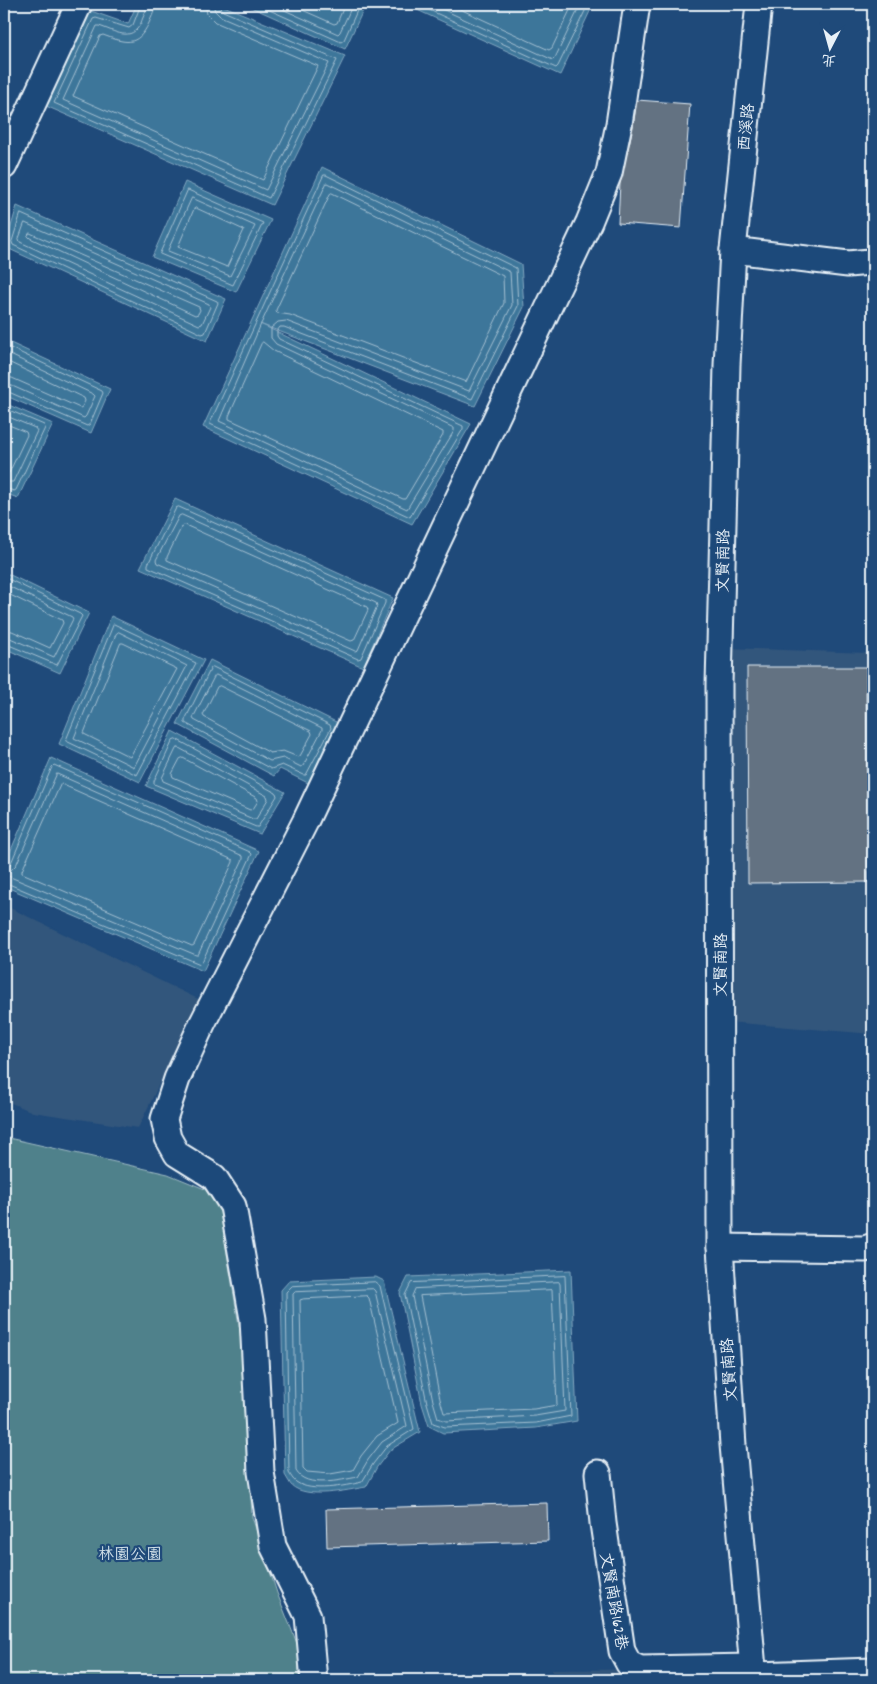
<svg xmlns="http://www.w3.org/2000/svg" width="877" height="1684" font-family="Dekko,'LXGW WenKai TC',sans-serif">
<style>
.built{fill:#33567c}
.green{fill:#50818b;stroke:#9cb9c2}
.water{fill:#3e769a;stroke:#82a7c0}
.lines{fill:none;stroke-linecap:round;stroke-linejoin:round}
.shore{stroke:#a4c0d2;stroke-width:1}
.building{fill:#637282;stroke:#e8f1f8}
.minor-casing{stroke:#e8f1f8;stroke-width:29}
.minor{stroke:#1f4a7a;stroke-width:25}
.labels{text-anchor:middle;stroke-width:4.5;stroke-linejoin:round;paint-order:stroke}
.street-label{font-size:16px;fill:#e8f1f8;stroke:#1f4a7a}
.park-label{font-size:16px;fill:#d1e0e8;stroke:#1f4a7a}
</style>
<rect width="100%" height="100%" fill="#1f4a7a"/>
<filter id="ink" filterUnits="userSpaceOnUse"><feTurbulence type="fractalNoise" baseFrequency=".02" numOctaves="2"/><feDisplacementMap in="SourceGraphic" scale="10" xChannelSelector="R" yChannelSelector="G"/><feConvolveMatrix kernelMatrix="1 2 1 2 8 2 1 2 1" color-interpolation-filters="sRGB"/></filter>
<g filter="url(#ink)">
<g class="built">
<polygon points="873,477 873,1034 716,1021 724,648 867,653"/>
<polygon points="4,905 200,1000 138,1128 33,1112 4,1100"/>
<polygon points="731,1669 731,1680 552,1680 552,1670"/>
</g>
<polygon class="green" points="4,1137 168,1174 217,1194 243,1349 252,1517 277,1593 300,1651 298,1680 4,1680"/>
<g class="water">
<polygon points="137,4 219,4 345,56 272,205 46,106 91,11 128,24"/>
<polygon points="244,4 366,4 345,49"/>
<polygon points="404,4 585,4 592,7 560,75"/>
<polygon points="322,167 521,264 524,307 475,406 260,324 471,424 412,524 203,427"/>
<polygon points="185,182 271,220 236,292 152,257"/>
<polygon points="17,206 226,299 207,341 5,247"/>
<polygon points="4,340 110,389 91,433 4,395"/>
<polygon points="4,403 53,424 18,498 4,493"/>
<polygon points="175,499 393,598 363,667 140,568"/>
<polygon points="4,572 89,613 60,673 4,648"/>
<polygon points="111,616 204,660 140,782 59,744"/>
<polygon points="210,660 338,723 308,783 280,769 274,776 177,724"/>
<polygon points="172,731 285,792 260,834 146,786"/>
<polygon points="51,758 259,851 203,971 4,886 4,866"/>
<polygon points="571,1270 577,1421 536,1428 443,1433 429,1426 422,1404 400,1293 408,1277"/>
<path d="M376,1277L384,1281L420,1432L390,1450L377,1467L366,1487C347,1490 307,1500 291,1485C289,1482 287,1478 285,1475L281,1290L289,1281Z"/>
</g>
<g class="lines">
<g class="shore">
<polyline points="141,4 133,25 129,28 96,18 93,19 54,103 269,198 337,60 223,11 220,8 219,4"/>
<path d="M147,4C147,11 143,16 141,23C131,43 115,31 99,26H97L63,100L266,190L329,63L220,16L215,11L213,4"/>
<path d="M155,4C155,11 152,16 149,23C137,48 125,43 103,35L100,36L73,96L263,180L318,66L215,22L207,14L205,4"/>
<polyline points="256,4 341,42 344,40 360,4"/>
<polyline points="271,4 338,34 340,32 353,4"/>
<polyline points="289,4 334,24 337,23 345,4"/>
<polyline points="416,4 556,68 558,66 585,11 584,4"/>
<polyline points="431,4 553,60 555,58 578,10 577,4"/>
<polyline points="449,4 549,50 552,48 570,10 570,4"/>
<polygon points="324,175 326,175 516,268 518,306 472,399 284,327 280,327 277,331 277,336 279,339 463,426 463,429 410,517 210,424"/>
<polygon points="327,183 510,272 512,305 469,391 286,321 278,322 271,328 271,338 276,344 454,428 454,431 407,509 219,421 261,324"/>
<polygon points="188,190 263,223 233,285 160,254"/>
<polygon points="332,193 503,276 504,303 466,382 290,315 277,313 276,310 330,194"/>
<polygon points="192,198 255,226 230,276 168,251"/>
<polygon points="196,208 244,230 227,267 178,247 194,209"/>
<polygon points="21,214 217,301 218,303 205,333 202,334 13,245 12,242"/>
<polygon points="25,223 209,304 210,307 202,324 199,325 20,242 19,239"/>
<polygon points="30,233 199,307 200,310 198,314 195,315 30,238 28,236"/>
<polygon points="263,342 274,351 443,432 443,435 405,499 403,499 229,419 229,416 261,344"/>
<polyline points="4,345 102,391 103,393 90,424 87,426 4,390"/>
<polyline points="4,352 93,394 95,396 86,416 84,418 10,385 4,384"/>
<polyline points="4,360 84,398 85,401 82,407 80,408 12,378 4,377"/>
<polyline points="4,408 44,425 45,428 16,490 14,491 4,488"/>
<polyline points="4,415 35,428 37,431 13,482 4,482"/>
<polyline points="4,423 26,432 27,435 9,473 4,474"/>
<polygon points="179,507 385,600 385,603 361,658 358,659 148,567 148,564 176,508"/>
<polygon points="182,515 376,603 377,606 358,650 355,651 157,563 156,560 179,516"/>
<polygon points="185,525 367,607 368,610 354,640 351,641 167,560 167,557 182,526"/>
<polyline points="4,577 80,614 82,616 57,665 4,643"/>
<polyline points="4,584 72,617 73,619 54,657 10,638 4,637"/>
<polyline points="4,592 62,620 63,623 50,648 12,631 4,630"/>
<polygon points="114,624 196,663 137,775 66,741"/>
<polygon points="119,632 187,666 134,767 74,738 116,634"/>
<polygon points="121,643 123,643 177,669 130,757 84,734"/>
<polygon points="213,667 330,725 331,728 306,775 304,775 282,765 271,769 185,723 185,720 211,668"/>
<polygon points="216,675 322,728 322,730 303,766 301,767 283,758 270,761 194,720 193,718 214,677"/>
<polygon points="220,686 311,731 312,734 300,756 298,757 283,751 270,753 204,717 203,715 217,687"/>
<polygon points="176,739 276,793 277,796 258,827 256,827 154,784 154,781 173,740"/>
<polygon points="179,748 267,796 268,799 256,819 253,819 163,781 162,778 176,749"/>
<polygon points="183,758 257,798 258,801 253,809 250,810 173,777 172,774 180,759"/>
<polygon points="57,774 243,856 243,859 198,955 196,955 8,876 8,873 16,865"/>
<polygon points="61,784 233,860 233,862 194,945 192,946 22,873 22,871"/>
<polyline points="4,866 8,866 11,863 52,767 54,765 250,852 252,854 202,962 200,964 4,882"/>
<polygon points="565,1276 571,1416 536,1423 445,1427 433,1423 427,1403 405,1295 411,1283"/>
<path d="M375,1282L380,1286L414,1429L387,1446L373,1464L362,1482C345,1486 311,1493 296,1482C293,1480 291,1476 289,1473L286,1292L292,1286Z"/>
<polygon points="559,1282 560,1284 565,1411 535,1416 446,1421 438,1418 433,1401 412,1296 415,1289"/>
<path d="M373,1289L375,1291L407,1426L382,1442L368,1460L358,1477C341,1480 306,1489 296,1471L293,1294L295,1292Z"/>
<polygon points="552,1290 557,1405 534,1409 444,1413 440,1399 420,1296"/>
<polygon points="367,1296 369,1298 398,1423 377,1436 361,1456 353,1470 330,1474 307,1472 303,1468 300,1300 303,1299"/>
</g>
</g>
<g class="building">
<polygon points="637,100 690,104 681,228 618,223 620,183 633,127"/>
<polygon points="747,667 866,667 868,882 748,883"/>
<polygon points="547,1503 548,1541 327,1547 326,1509"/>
</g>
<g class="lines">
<defs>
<g id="minor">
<polyline points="4,166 79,4"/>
<polyline points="733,250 848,264 870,262 873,261"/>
<polyline points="720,1247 865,1249 873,1246"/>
<polyline points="598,1473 603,1523 622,1651 629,1664 640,1669 752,1667"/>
<polyline points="753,1675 873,1671"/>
<polyline points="314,1680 308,1616 273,1546 261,1472 253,1319 233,1206 214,1177 177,1154 168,1138 164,1119 177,1079 202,1024 305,822 589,222 609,173 619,124 637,4"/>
<polyline points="754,1680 733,1445 720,1247 719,685 727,365 733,250 759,4"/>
</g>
</defs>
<use href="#minor" class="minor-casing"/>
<use href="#minor" class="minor"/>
</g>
</g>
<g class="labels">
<g class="street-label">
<text transform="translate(745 127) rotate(-84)" y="6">西溪路</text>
<text transform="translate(722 561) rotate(-89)" y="6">文賢南路</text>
<text transform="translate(720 965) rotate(-90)" y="6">文賢南路</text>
<text transform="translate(728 1370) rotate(-94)" y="6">文賢南路</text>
<text transform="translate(615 1601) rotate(80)" y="6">文賢南路162巷</text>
</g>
<g class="park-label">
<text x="130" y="1559">林園公園</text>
</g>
</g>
<rect width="877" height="1684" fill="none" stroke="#1f4a7a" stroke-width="20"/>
<rect x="10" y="10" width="857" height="1664" fill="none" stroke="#e8f1f8" stroke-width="2" filter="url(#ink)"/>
<g transform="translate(830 48) rotate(186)" stroke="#1f4a7a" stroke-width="4" paint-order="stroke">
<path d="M0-4L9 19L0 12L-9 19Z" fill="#e8f1f8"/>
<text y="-8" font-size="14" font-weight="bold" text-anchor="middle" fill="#e8f1f8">北</text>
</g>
</svg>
